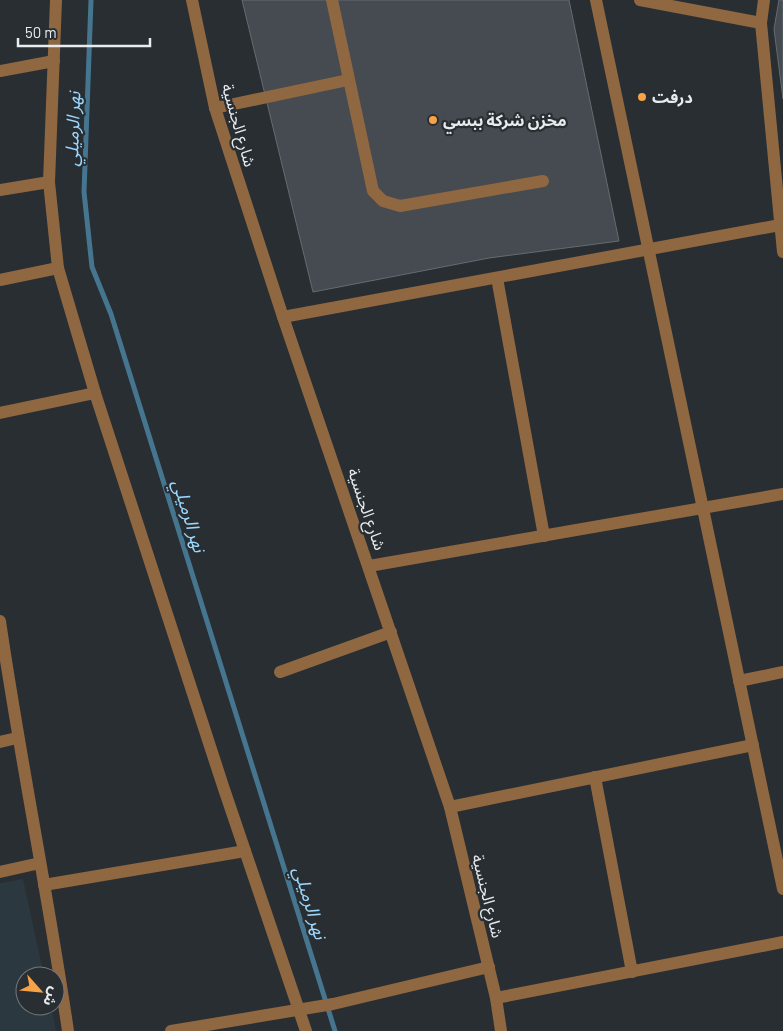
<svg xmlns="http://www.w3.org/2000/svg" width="783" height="1031" font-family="Barlow,'Noto Sans Arabic',sans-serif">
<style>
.built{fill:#2c3840}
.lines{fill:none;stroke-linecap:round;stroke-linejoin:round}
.stream{stroke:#46768f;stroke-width:5}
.building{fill:#454b50;stroke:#656c71}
.minor{stroke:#8f6741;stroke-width:12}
.poi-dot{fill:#f6a247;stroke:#282e32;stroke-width:2}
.labels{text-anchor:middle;stroke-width:4.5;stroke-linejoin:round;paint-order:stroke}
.poi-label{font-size:16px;font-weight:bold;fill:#e8ecef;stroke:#282e32;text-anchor:start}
.street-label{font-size:16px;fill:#e8ecef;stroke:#282e32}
.water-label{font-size:18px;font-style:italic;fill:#9dd7fe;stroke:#282e32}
</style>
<rect width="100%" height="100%" fill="#282e32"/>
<polygon class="built" points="23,879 44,976 25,976 25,1006 51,1006 56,1031 0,1031 0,883"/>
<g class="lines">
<polyline class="stream" points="91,0 84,192 92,267 111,314 335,1031"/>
</g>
<g class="building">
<polygon points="242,0 569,0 619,241 489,258 313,292"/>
<polygon points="779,0 783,0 783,99 774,29"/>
</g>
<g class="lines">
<g class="minor">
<polyline points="56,0 49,182 58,268 95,393 223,786 306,1031"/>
<polyline points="192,0 215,108 283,317 450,807 496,998 501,1031"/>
<polyline points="332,0 373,191 383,201 400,206 543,181"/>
<polyline points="596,0 783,889"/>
<polyline points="640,0 761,23"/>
<polyline points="764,0 761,23 783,252"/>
<polyline points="0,71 54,61"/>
<polyline points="215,108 348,80"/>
<polyline points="0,190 49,182"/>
<polyline points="497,278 544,536"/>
<polyline points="0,280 58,268"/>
<polyline points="283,317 780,225"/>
<polyline points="0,413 95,393"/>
<polyline points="369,566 783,494"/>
<path d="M0,621C20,758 48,894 68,1031"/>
<polyline points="280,672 391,632"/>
<polyline points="739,681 783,672"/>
<polyline points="0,742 17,738"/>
<polyline points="595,777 632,972"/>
<polyline points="450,807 753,745"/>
<polyline points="0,872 40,863"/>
<polyline points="44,885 245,851"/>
<polyline points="496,998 783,942"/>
<polyline points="171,1031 333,1004 489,967"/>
</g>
</g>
<g class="poi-dot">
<circle cx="642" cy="97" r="5"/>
<circle cx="433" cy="120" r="5"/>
</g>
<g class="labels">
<g class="poi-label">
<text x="652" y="103">درفت</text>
<text x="443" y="126">مخزن شركة ببسي</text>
</g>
<g class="street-label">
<text transform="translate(239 125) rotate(74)" y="6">شارع الجنسية</text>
<text transform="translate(367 509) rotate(71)" y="6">شارع الجنسية</text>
<text transform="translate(488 896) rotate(76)" y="6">شارع الجنسية</text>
</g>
<g class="water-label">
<text transform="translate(73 129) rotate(-88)" y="6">نهر الرميلي</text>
<text transform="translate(189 516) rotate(73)" y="6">نهر الرميلي</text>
<text transform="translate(310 903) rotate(73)" y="6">نهر الرميلي</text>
</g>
</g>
<g transform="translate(40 991) rotate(117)"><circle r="24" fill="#282e32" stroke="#757a7e"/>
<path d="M0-4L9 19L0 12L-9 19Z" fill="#f6a247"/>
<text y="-8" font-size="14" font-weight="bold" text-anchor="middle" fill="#e8ecef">ش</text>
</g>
<path d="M18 38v8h132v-8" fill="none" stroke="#e8ecef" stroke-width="2.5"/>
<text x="25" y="38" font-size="15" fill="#e8ecef" stroke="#282e32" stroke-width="4" paint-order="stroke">50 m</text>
</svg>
